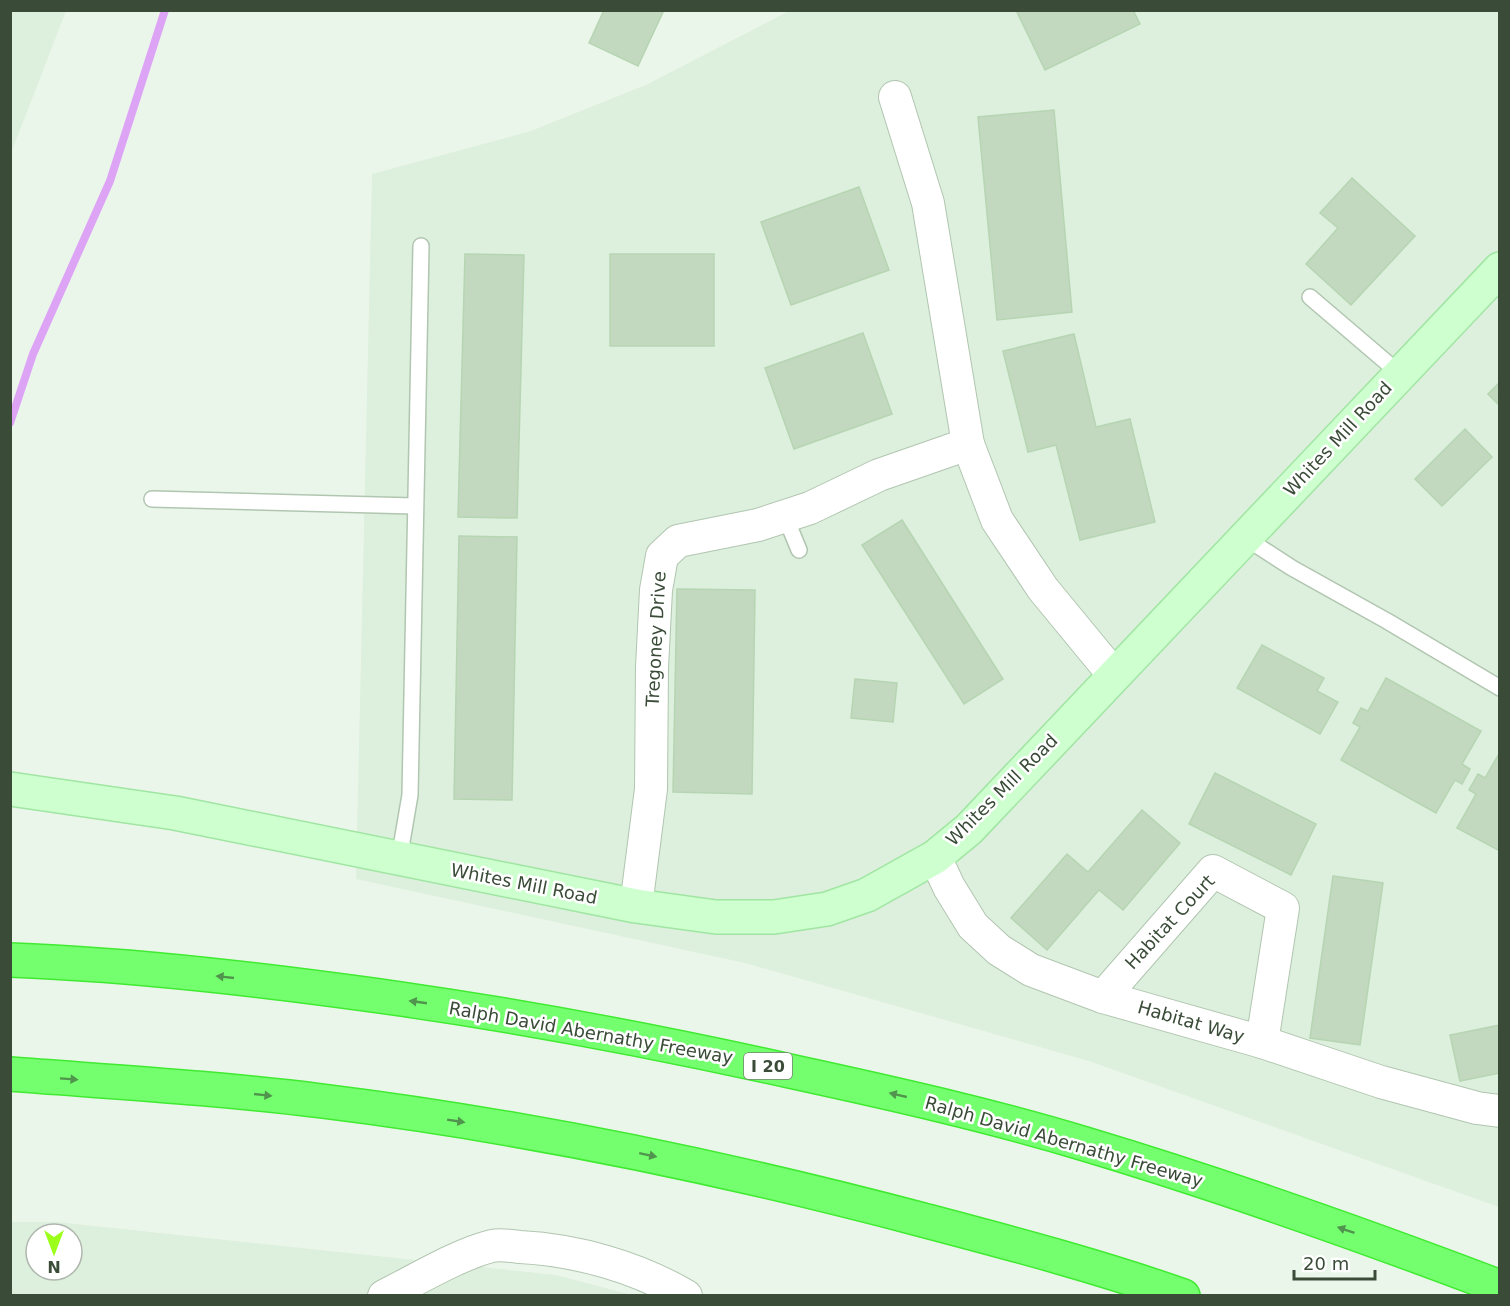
<svg xmlns="http://www.w3.org/2000/svg" width="1510" height="1306" font-family="'DejaVu Sans',sans-serif">
<style>
.residential{fill:#ddefdd;fill-rule:evenodd}
.lines{fill:none;stroke-linecap:round;stroke-linejoin:round}
.stream{stroke:#dda4f6;stroke-width:8}
.building{fill:#c2d9bf;stroke:#b6d5b2;stroke-width:1.5}
.lane-casing{stroke:#b1c6b0;stroke-width:18}
.street-casing{stroke:#b1c6b0;stroke-width:34}
.secondary-casing{stroke:#a0e6a2;stroke-width:36}
.highway-casing{stroke:#41ea32;stroke-width:36}
.lane{stroke:#fff;stroke-width:15}
.street{stroke:#fff;stroke-width:32}
.secondary{stroke:#cdffcf;stroke-width:33}
.highway{stroke:#74ff6e;stroke-width:33}
.oneway{fill:#51944e}
.labels{text-anchor:middle;stroke-width:5;stroke-linejoin:round;paint-order:stroke}
.shield{fill:#fff;stroke:#758274;stroke-width:1.5}
.shield-label{font-size:16px;font-weight:bold;fill:#3a4c38}
.street-label{font-size:18px;fill:#3a4c38;stroke:#fff}
</style>
<rect width="100%" height="100%" fill="#ebf6eb"/>
<g class="residential">
<polygon points="11,10 66,11 11,153 10,11"/>
<polygon points="789,11 1499,11 1499,1207 1089,1061 745,963 356,879 372,174 531,131 646,85"/>
<path d="M10,1222H57L556,1275L632,1295H11ZM36,1234H72V1270H36Z"/>
</g>
<g class="lines">
<polyline class="stream" points="10,423 33,354 110,181 165,10"/>
</g>
<g class="building">
<polygon points="604,10 664,10 638,66 589,43"/>
<polygon points="1016,10 1133,10 1140,24 1045,70"/>
<polygon points="1054,110 1072,312 997,320 978,117"/>
<polygon points="1352,178 1415,236 1351,305 1306,264 1338,228 1320,213"/>
<polygon points="859,187 889,270 791,305 761,222"/>
<polygon points="465,254 524,255 517,518 458,517"/>
<rect x="610" y="254" width="104" height="92"/>
<polygon points="863,333 892,414 794,449 765,368"/>
<polygon points="1074,334 1096,427 1130,419 1155,522 1080,540 1056,445 1028,452 1003,351"/>
<polygon points="1500,382 1500,406 1488,394"/>
<polygon points="1465,429 1492,457 1442,506 1415,479"/>
<polygon points="902,520 1003,679 964,704 862,545"/>
<polygon points="459,536 517,537 512,800 454,799"/>
<polygon points="677,589 755,590 752,794 673,792"/>
<polygon points="1262,645 1324,678 1317,691 1338,702 1320,734 1237,688"/>
<polygon points="1386,678 1481,731 1462,764 1470,769 1462,784 1455,780 1436,813 1341,760 1360,727 1353,723 1361,708 1368,711"/>
<polygon points="855,679 897,683 893,722 851,718"/>
<polygon points="1500,752 1500,851 1457,828 1476,794 1469,790 1478,774 1485,778"/>
<polygon points="1215,773 1316,824 1291,875 1189,824"/>
<polygon points="1142,810 1180,843 1123,910 1099,890 1047,950 1011,918 1067,854 1088,872"/>
<polygon points="1333,876 1383,883 1360,1045 1310,1038"/>
<polygon points="1500,1025 1500,1073 1460,1081 1450,1035"/>
</g>
<g class="lines">
<defs>
<g id="lane">
<polyline points="1310,297 1399,373"/>
<polyline points="152,499 414,506"/>
<polyline points="785,516 799,550"/>
<polyline points="1244,537 1292,568 1387,621 1500,688"/>
<polyline points="399,859 410,795 421,246"/>
</g>
<g id="street">
<polyline points="895,97 928,203 968,444 997,520 1043,589 1113,674"/>
<polyline points="935,857 949,887 973,926 999,950 1031,970 1103,997 1262,1042 1381,1082 1477,1108 1500,1111"/>
<polyline points="636,906 651,789 652,667 656,590 662,556 678,541 758,525 810,508 879,475 968,444"/>
<polyline points="1103,997 1213,871 1283,908 1262,1042"/>
<path d="M384,1296C416,1280 459,1254 492,1246C501,1244 511,1246 520,1247C577,1250 637,1267 686,1296"/>
</g>
<polyline id="secondary" points="10,789 175,813 636,906 716,917 774,917 827,909 867,895 935,857 969,829 1500,269"/>
<g id="highway">
<path d="M10,960C141,965 272,981 401,999C533,1018 664,1043 794,1072C891,1093 989,1115 1085,1144C1225,1186 1363,1235 1500,1287"/>
<path d="M10,1074C114,1082 219,1088 322,1101C525,1126 726,1168 923,1220C1010,1243 1098,1266 1183,1296"/>
</g>
</defs>
<use href="#lane" class="lane-casing"/>
<use href="#street" class="street-casing"/>
<use href="#secondary" class="secondary-casing"/>
<use href="#highway" class="highway-casing"/>
<use href="#lane" class="lane"/>
<use href="#street" class="street"/>
<use href="#secondary" class="secondary"/>
<use href="#highway" class="highway"/>
</g>
<defs><path id="oneway-solid" d="M-6-.8H1V-3.2L6.5 0L1 3.2V.8H-6Z" transform="scale(1.5)"/></defs>
<g class="oneway">
<use href="#oneway-solid" transform="translate(225 977) rotate(-174)"/>
<use href="#oneway-solid" transform="translate(418 1002) rotate(-172)"/>
<use href="#oneway-solid" transform="translate(69 1079) rotate(4)"/>
<use href="#oneway-solid" transform="translate(263 1095) rotate(6)"/>
<use href="#oneway-solid" transform="translate(898 1095) rotate(-167)"/>
<use href="#oneway-solid" transform="translate(456 1121) rotate(9)"/>
<use href="#oneway-solid" transform="translate(648 1155) rotate(12)"/>
<use href="#oneway-solid" transform="translate(1346 1230) rotate(-161)"/>
</g>
<g class="labels">
<rect class="shield" x="744" y="1053" width="48" height="26" rx="4.5"/>
<g class="shield-label">
<text x="768" y="1072">I 20</text>
</g>
<g class="street-label">
<text transform="translate(1338 439) rotate(-47)" y="6">Whites Mill Road</text>
<text transform="translate(656 639) rotate(-87)" y="6">Tregoney Drive</text>
<text transform="translate(1002 790) rotate(-45)" y="6">Whites Mill Road</text>
<text transform="translate(524 884) rotate(11)" y="6">Whites Mill Road</text>
<text transform="translate(1170 922) rotate(-47)" y="6">Habitat Court</text>
<text transform="translate(1191 1022) rotate(16)" y="6">Habitat Way</text>
<text transform="translate(591 1033) rotate(10)" y="6">Ralph David Abernathy Freeway</text>
<text transform="translate(1064 1142) rotate(16)" y="6">Ralph David Abernathy Freeway</text>
</g>
</g>
<rect width="1510" height="1306" fill="none" stroke="#3a4c38" stroke-width="24"/>
<g transform="translate(54 1252) rotate(180)"><circle r="28" fill="#ffffff" stroke="#b0b7af" stroke-width="1.5"/>
<path d="M0-4.5L10 22L0 15L-10 22Z" fill="#9bff1a"/>
<text y="-9" font-size="16" font-weight="bold" text-anchor="middle" fill="#3a4c38">N</text>
</g>
<path d="M1294 1270v9h81v-9" fill="none" stroke="#3a4c38" stroke-width="3"/>
<text x="1303" y="1270" font-size="18" fill="#3a4c38" stroke="#ffffff" stroke-width="4.5" paint-order="stroke">20 m</text>
</svg>
